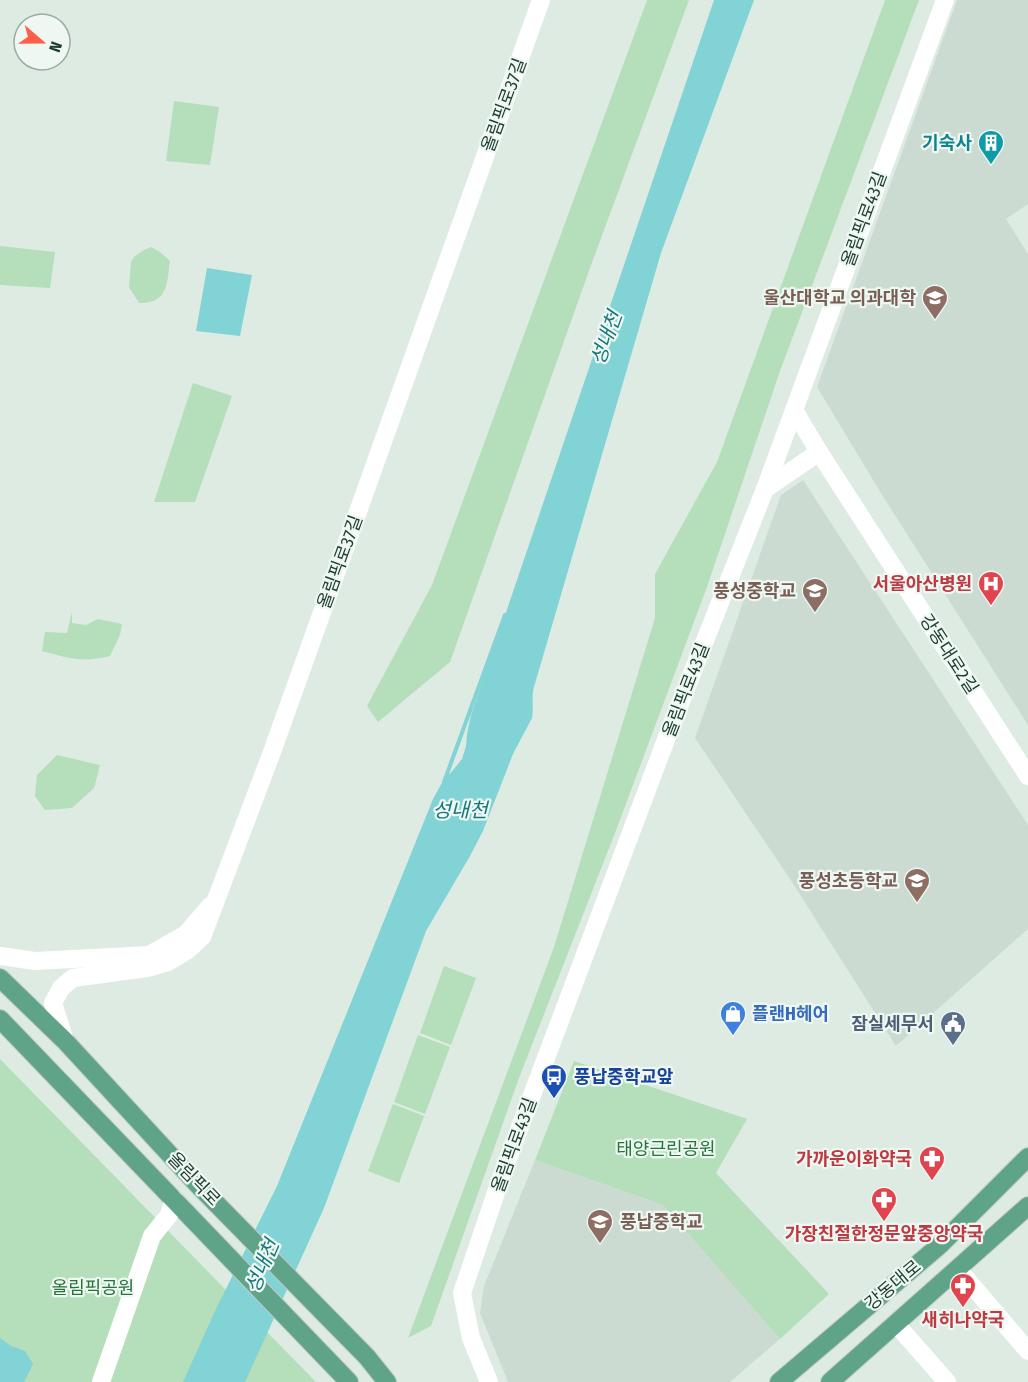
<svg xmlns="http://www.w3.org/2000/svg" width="1028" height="1382" font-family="'Fira Sans Condensed','Noto Sans KR',sans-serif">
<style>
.built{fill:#ccdbd2}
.green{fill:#b5deba}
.water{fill:#81d3d5}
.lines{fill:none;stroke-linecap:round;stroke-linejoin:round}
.stream{stroke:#81d3d5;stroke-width:4}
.major-casing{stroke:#c0c8c5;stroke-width:20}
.minor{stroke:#fff;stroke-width:18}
.major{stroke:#5fa489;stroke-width:18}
.labels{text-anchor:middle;stroke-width:4.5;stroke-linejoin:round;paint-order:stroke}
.street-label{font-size:18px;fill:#1e3c30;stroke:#eef7f2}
.culture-label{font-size:18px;font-weight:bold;fill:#0d838f;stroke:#eef7f2;text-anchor:end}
.education-label{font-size:18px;font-weight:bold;fill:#785e54;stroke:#eef7f2;text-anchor:end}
.health-label{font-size:18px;font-weight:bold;fill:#be3a42;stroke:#eef7f2;text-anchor:end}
.shop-label{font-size:18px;font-weight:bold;fill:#366cbe;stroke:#eef7f2;text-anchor:start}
.service-label{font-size:18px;font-weight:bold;fill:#4e5e75;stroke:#eef7f2;text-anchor:end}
.transit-label{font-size:18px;font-weight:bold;fill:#164399;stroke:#eef7f2;text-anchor:start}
.park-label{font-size:18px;fill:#25753a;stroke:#eef7f2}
.water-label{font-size:20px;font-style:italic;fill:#14787b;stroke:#eef7f2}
</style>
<rect width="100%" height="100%" fill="#deebe3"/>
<g class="built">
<polygon points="957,0 1028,0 1028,204 1006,219 1028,254 1028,725 879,490 817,387"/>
<polygon points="803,480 1028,825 1028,929 896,1046 790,879 695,738 781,495"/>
<polygon points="535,1160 663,1205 780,1339 730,1382 508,1382 480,1313 484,1286"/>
</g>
<g class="green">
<polygon points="647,0 689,0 590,268 450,662 378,722 367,706 432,585"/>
<polygon points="885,0 919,0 780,371 707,587 615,833 519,1078 431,1326 408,1338 554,947 655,618 655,574 717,462"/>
<polygon points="174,101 219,107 210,165 166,161"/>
<polygon points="0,246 55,252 50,288 0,285"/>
<path d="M151,247L160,252L170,261C167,283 168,304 139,303L129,287L131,262L135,256L144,250Z"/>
<polygon points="193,383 232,396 195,502 154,502"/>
<path d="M72,612V623L86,625L98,619L122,624L120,635L110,656C82,663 69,658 42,651L45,632L67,633Z"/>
<polygon points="57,755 100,765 94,788 72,808 45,810 35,796 37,775"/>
<polygon points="444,966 476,978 451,1045 420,1033"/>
<polygon points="418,1035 450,1047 425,1114 394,1102"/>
<polygon points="0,1059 316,1382 0,1382"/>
<polygon points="574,1061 747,1119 716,1173 829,1294 780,1339 663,1205 535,1160"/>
<polygon points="393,1104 424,1116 399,1183 368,1171"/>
</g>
<g class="water">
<path d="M714,0H754L661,253L534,687C531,697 534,707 532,718L513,754L483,831L470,856L426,931L324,1208L245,1382H183L215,1311L277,1186L433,799L443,781L454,769L462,759L466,746L467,734L471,715L479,692Z"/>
<polygon points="207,268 252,275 240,336 196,331"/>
<polygon points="0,1338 11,1346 25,1351 33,1364 24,1382 0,1382"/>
</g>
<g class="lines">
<polyline class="stream" points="444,782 505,615"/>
<defs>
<g id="major">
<polyline points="0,978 65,1041 197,1184 367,1357 387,1382"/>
<polyline points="0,1019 349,1382"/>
<polyline points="779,1382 940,1245 1028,1157"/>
<polyline points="830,1382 1028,1206"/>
</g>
</defs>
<use href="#major" class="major-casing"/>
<g class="minor">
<polyline points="794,410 819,452 1028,776"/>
<polyline points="765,489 819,452"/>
<polyline points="0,956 35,961 149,955 186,934 210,906"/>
<polyline points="65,1041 53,1003 61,988 73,978 147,968 168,962 188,950 202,937 272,752 541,0"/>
<polyline points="958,1269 1028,1351"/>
<polyline points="896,1324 947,1382"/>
<polyline points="101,1382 152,1236 169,1215 174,1199"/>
<polyline points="489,1382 471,1338 462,1293 503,1172 670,729 765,489 945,0"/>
</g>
<use href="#major" class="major"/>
</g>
<defs>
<symbol id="building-pin" viewBox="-11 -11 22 30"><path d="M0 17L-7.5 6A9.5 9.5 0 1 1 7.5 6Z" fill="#0f9aa8" stroke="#eef7f2"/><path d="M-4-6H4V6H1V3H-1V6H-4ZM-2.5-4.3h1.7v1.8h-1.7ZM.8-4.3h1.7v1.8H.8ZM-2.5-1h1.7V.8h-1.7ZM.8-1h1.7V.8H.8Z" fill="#fff"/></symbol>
<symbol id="university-pin" viewBox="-11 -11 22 30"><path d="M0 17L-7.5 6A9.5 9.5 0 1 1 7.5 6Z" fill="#8d6e63" stroke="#eef7f2"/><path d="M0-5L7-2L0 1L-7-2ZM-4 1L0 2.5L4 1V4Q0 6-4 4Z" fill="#fff"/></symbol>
<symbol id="hospital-pin" viewBox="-11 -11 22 30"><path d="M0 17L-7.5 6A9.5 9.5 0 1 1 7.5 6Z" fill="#e0444e" stroke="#eef7f2"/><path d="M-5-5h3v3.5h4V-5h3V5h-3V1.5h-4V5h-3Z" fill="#fff"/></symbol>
<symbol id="school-pin" viewBox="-11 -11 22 30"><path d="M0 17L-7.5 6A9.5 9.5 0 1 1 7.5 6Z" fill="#8d6e63" stroke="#eef7f2"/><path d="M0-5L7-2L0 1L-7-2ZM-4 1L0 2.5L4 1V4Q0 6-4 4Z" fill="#fff"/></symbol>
<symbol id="shop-pin" viewBox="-11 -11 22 30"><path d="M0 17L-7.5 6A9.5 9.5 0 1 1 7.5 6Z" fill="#3f7fe0" stroke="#eef7f2"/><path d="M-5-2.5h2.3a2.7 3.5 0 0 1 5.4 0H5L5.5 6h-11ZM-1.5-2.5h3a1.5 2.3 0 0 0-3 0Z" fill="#fff"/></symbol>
<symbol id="civic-pin" viewBox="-11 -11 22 30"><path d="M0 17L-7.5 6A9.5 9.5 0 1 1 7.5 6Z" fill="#5c6f8a" stroke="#eef7f2"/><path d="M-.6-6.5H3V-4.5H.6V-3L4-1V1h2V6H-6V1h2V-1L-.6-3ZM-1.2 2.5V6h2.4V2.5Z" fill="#fff"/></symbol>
<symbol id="bus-pin" viewBox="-11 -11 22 30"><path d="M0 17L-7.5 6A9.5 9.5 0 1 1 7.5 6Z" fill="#1a4fb4" stroke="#eef7f2"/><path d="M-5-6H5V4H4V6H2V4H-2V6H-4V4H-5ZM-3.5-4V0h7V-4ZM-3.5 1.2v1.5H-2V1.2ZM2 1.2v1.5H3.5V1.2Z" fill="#fff"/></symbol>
<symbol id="pharmacy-pin" viewBox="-11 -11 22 30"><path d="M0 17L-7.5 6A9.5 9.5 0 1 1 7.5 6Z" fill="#e0444e" stroke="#eef7f2"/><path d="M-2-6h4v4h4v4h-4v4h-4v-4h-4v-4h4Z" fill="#fff"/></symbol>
</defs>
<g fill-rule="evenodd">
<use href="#building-pin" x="976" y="128" width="30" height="40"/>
<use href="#university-pin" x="920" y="283" width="30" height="40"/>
<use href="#hospital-pin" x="976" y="569" width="30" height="40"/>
<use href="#school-pin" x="800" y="576" width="30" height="40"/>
<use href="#school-pin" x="902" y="866" width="30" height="40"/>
<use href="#shop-pin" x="718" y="999" width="30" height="40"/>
<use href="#civic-pin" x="938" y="1009" width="30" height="40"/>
<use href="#bus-pin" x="539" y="1062" width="30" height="40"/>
<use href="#pharmacy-pin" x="917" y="1144" width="30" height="40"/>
<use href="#pharmacy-pin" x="869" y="1185" width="30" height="40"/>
<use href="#school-pin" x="585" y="1207" width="30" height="40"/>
<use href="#pharmacy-pin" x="948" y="1271" width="30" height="40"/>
</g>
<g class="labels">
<g class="street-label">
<text transform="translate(504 105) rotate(-70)" y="6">올림픽로37길</text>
<text transform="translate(864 219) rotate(-70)" y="6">올림픽로43길</text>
<text transform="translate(340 562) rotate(-70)" y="6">올림픽로37길</text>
<text transform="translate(949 654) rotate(57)" y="6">강동대로2길</text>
<text transform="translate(686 690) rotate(-69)" y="6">올림픽로43길</text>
<text transform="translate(514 1145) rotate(-70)" y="6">올림픽로43길</text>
<text transform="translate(194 1179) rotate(46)" y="6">올림픽로</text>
<text transform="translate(893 1285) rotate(-40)" y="6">강동대로</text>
</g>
<g class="culture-label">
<text x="972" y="149">기숙사</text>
</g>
<g class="education-label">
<text x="916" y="304">울산대학교 의과대학</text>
<text x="796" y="597">풍성중학교</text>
<text x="898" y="887">풍성초등학교</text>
<text x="620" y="1228" text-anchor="start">풍납중학교</text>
</g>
<g class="health-label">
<text x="972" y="590">서울아산병원</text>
<text x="912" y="1165">가까운이화약국</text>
<text x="884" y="1240" text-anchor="middle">가장친절한정문앞중앙약국</text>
<text x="963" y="1326" text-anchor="middle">새히나약국</text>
</g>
<g class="shop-label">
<text x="752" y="1020">플랜H헤어</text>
</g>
<g class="service-label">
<text x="934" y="1030">잠실세무서</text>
</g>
<g class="transit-label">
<text x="574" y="1083">풍납중학교앞</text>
</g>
<g class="park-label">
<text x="666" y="1155">태양근린공원</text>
<text x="93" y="1294">올림픽공원</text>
</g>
<g class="water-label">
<text transform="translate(606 338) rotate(-70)" y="7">성내천</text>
<text x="460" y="817">성내천</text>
<text transform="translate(262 1266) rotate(-67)" y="7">성내천</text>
</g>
</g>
<g transform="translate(42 42) rotate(110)"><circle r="28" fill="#eef7f2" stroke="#9baca4" stroke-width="1.5"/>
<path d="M0-4.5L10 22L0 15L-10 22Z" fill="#fd5f4a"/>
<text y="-9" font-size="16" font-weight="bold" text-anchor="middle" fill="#1e3c30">N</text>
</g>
</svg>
